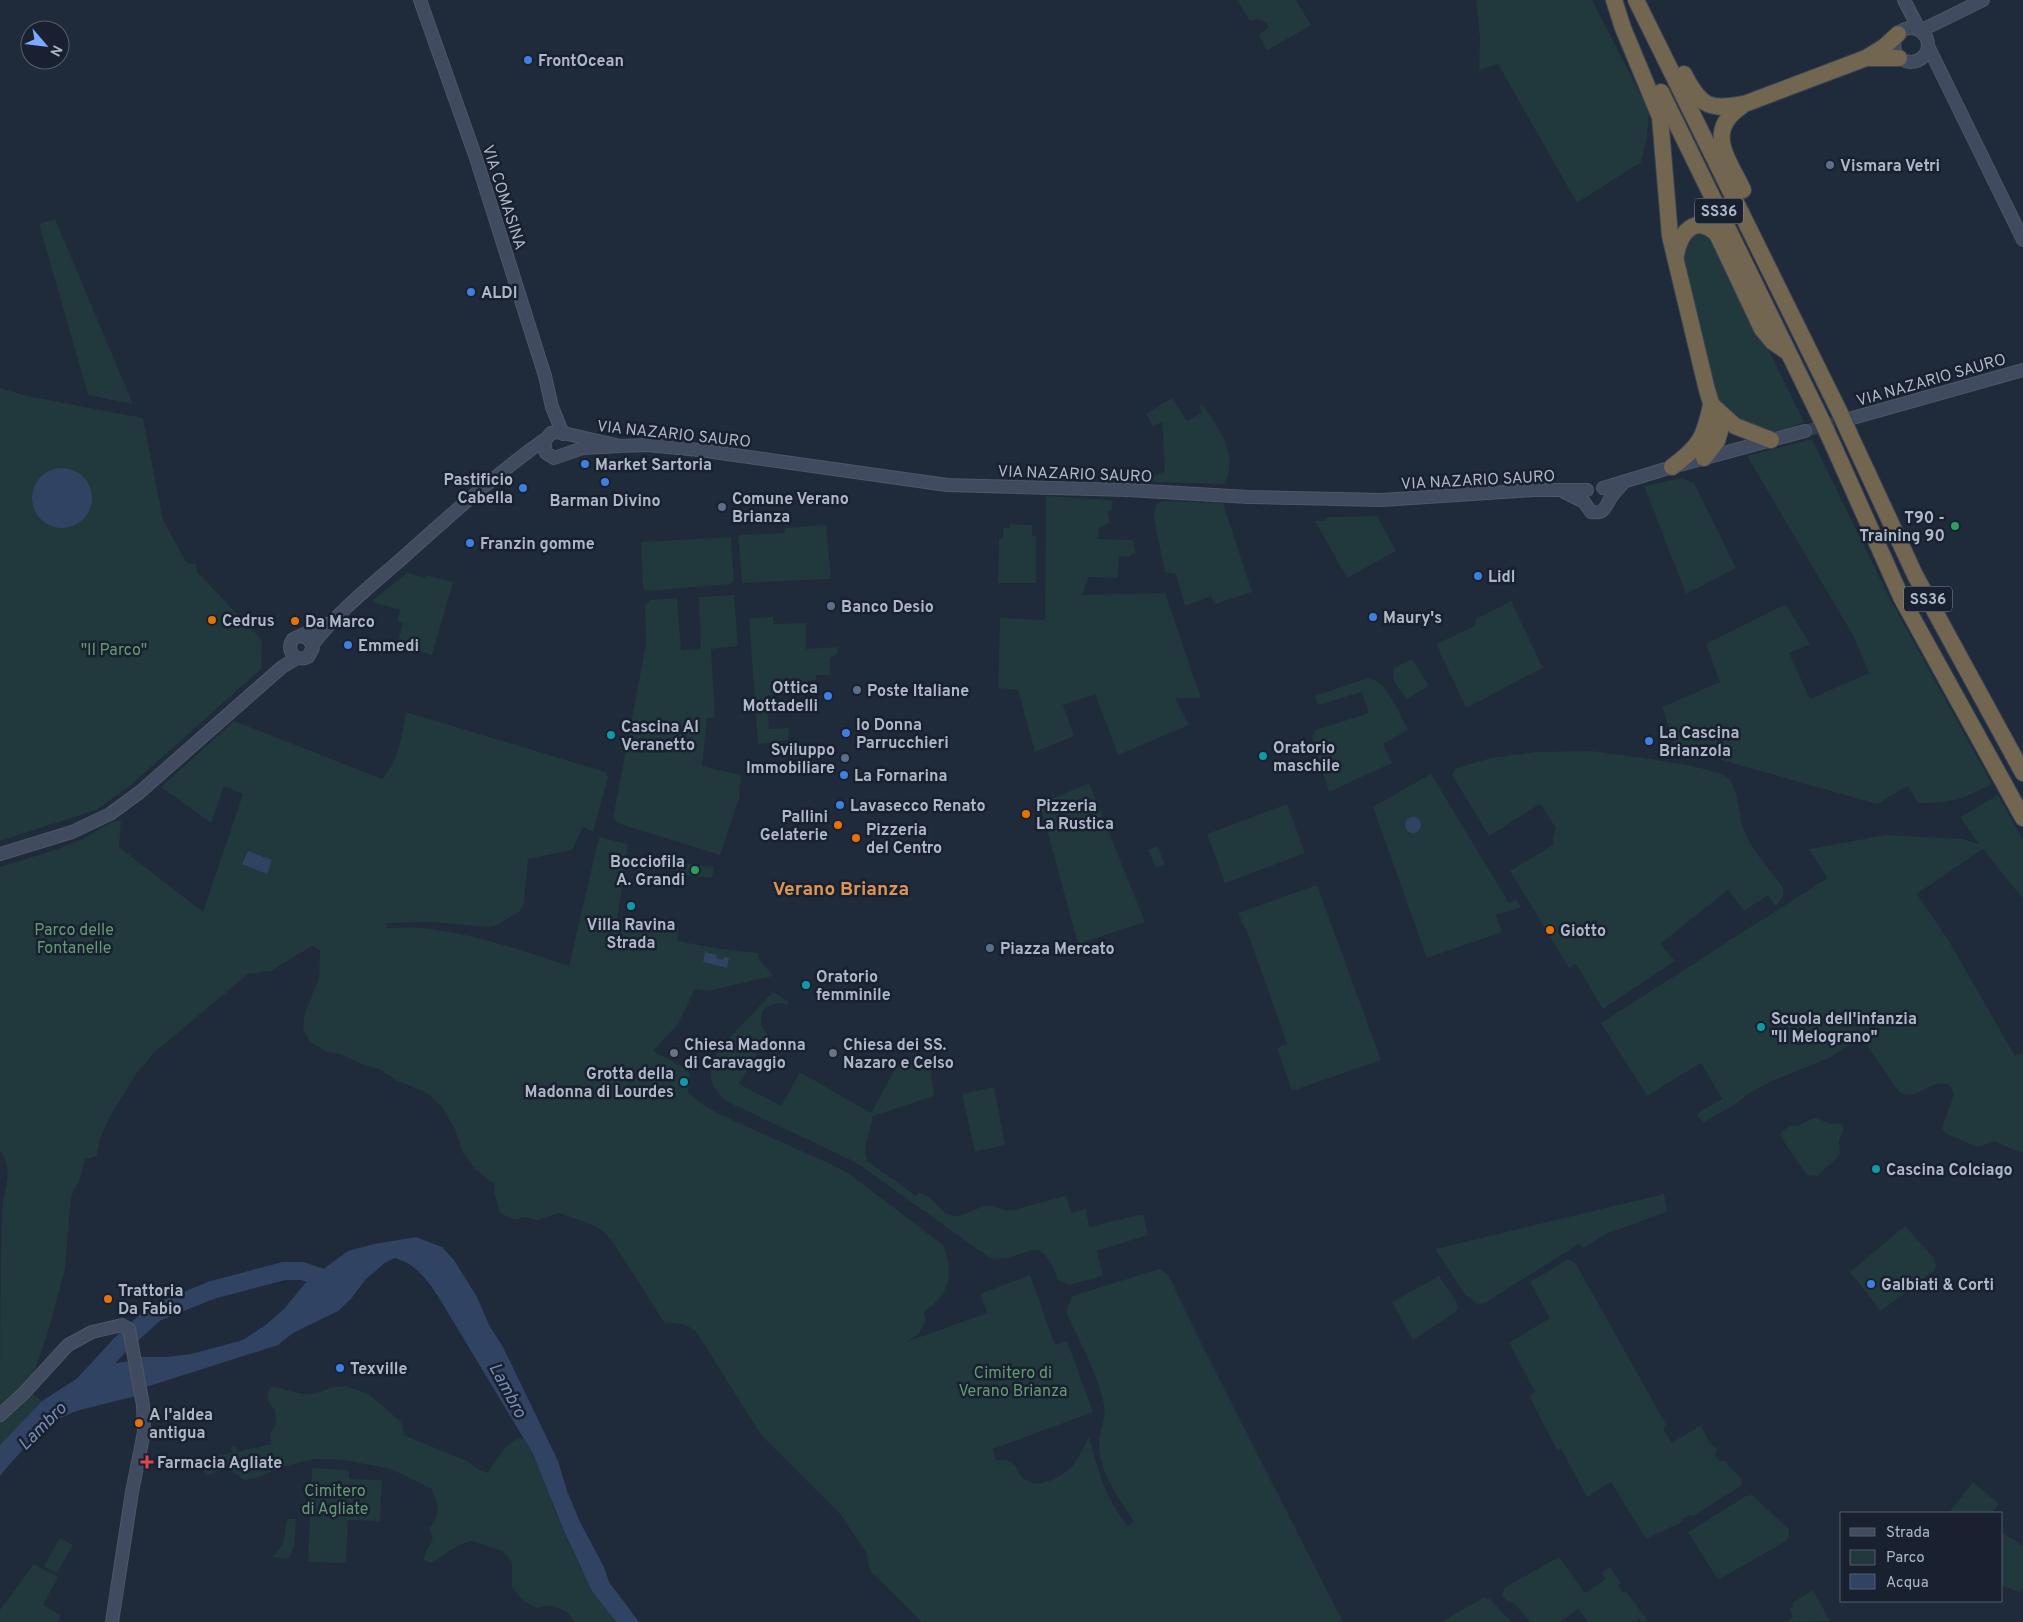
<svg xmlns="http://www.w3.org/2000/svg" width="2023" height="1622" font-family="Overpass,sans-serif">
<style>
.green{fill:#21383c}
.water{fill:#304362}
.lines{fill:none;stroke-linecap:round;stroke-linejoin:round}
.river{stroke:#304362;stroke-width:18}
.secondary-tunnel{stroke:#343f50;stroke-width:12;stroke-dasharray:12 6;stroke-linecap:butt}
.secondary-casing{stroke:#4e5766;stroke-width:14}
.highway-casing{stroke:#3b4453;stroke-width:18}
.secondary{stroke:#414b5f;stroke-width:12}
.highway{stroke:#726650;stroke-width:16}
.highway-bridge-casing{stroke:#3b4453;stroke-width:18;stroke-linecap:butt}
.highway-bridge{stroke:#726650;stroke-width:16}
.shop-dot{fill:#3f7fe0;stroke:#192130;stroke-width:2}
.service-dot{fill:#5c6f8a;stroke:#192130;stroke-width:2}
.leisure-dot{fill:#2e9e5b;stroke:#192130;stroke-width:2}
.food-dot{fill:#e8710a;stroke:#192130;stroke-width:2}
.culture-dot{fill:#0f9aa8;stroke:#192130;stroke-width:2}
.worship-dot{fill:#6b7280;stroke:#192130;stroke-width:2}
.health-dot{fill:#e0444e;stroke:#192130;stroke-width:2}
.labels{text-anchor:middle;stroke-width:5;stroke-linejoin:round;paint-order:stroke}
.shield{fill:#192130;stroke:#818a9a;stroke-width:1}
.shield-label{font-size:15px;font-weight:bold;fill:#aeb7c8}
.poi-label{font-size:16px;font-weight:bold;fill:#aeb7c8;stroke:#192130;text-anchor:start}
.street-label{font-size:16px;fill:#aeb7c8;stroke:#192130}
.park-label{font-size:16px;fill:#639a72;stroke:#192130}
.water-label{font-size:18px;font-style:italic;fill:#748cb2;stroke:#192130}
.quarter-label{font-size:19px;font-weight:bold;fill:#dc9554;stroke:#192130}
</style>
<rect width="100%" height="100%" fill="#1f2a3b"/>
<g class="green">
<path d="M1237,0H1296L1311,25L1267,51L1259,35L1269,27C1264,19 1258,18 1250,21Z"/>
<polygon points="1476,0 1592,0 1649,111 1647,137 1641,162 1577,203 1498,64 1479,70 1480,39"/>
<polygon points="55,219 133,404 88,395 39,224"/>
<path d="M1701,233L1708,235L1716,243L1804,422C1777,433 1765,437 1740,420C1729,413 1722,407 1715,396L1683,250L1693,234Z"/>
<polygon points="0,388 27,396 143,418 163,520 185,560 189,564 196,564 197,572 262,640 261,669 131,785 96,810 0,841"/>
<path d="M1172,398L1187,421L1202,412L1199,405L1202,404C1217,426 1241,456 1224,484L1150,482L1152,477L1165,471L1162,422L1153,426L1146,414Z"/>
<path d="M1812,439L1890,599L1992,784C1963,799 1951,804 1918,803L1908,786L1877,804L1676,747L1662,707L1720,682L1706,644L1784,605L1787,606L1810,644L1789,653L1810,699L1869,673L1854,637L1747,456Z"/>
<polygon points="1683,478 1694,483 1736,568 1686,594 1644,486"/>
<polygon points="1046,496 1112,500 1112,510 1108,512 1110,522 1099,528 1098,539 1133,540 1136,554 1131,554 1130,557 1119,556 1118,578 1089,577 1082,595 1165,593 1201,698 1175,698 1189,725 1118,755 1095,694 1063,705 1074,736 1035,752 1018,690 998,688 1000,618 1045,620"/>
<path d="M1162,501L1223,503L1252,592L1215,604L1211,596L1185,606L1176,574L1165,572L1154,519C1154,512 1154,504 1162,501Z"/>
<polygon points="1377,516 1396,551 1347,578 1315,521 1325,521 1327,517"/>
<polygon points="1010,524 1032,525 1032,536 1036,536 1036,583 998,583 999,539 1003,539 1003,528 1010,528"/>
<polygon points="826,525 831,576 829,579 742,583 738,535 784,533 785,528"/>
<polygon points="731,537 734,581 731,584 646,591 643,588 641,542"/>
<polygon points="407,573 425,578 426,575 453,582 432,655 397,645 403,623 397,621 400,610 375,603 373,600"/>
<polygon points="734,595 738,646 711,649 715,718 707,718 702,766 741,775 739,799 720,855 617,823 613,818 646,644 645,605 650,600 677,598 681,650 701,649 699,597"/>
<polygon points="1511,601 1543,668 1466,708 1436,644 1475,626 1476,619"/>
<polygon points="773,617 773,624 806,623 806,649 838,647 837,654 830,658 830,675 816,675 816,680 808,681 808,693 767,695 769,729 789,728 788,740 758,744 749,618"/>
<path d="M1412,659L1429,686L1407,699C1400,690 1390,681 1394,668Z"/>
<path d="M1367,678C1387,679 1399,714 1408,730L1383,744L1392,763L1329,792L1312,736L1316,730L1369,713L1362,692L1318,705L1315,696Z"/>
<path d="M406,712L606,772L608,778L593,832L583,827L572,850L528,859L524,903L520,911L496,926L490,927L430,922L386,923L387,928C398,928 410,927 421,928C472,933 521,950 569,966L599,837L628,844L617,921L678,928L677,941L721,949L758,953L759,959L773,976L708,991L695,989L678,1024L653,1051L685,1068L690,1074L688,1092L702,1104L717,1113L837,1167L852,1176L943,1245C951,1264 952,1283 939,1299C935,1304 928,1308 924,1312L926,1320L919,1334L906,1342L987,1313L980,1294L1030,1275L1055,1345L1067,1341L1093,1412L993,1449L996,1460C1020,1458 1013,1471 1026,1480C1040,1490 1065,1475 1074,1464C1080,1455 1085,1445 1089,1436C1097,1469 1106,1499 1128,1526L1134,1522C1120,1499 1100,1475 1099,1446C1098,1432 1107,1419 1104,1405C1098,1374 1079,1341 1066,1312L1072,1296L1159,1269L1168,1274L1199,1339L1343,1622H922L870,1571L866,1552L840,1514L761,1435L697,1333L686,1325L664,1322L614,1244L604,1232L593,1225L559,1213L538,1220L523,1217L515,1220L500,1213L495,1196L494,1184L475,1169L463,1153L455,1129L442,1107L433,1098L423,1091L395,1080L381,1070L359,1063L343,1055L325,1051L310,1042L303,1028L305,1012L319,979L320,950L312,946L271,971L248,974L155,1052L138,1071L111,1115L100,1138L97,1156L85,1159L80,1178L71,1197L65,1269L50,1325L33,1376V1394L42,1401L0,1445C0,1368 0,1290 2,1212C3,1191 15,1169 0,1151V867C27,858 57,851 82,839C96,832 106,823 121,820L119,847L203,912L243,794L224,786L211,823L161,787L234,721L382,779C400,757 401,738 406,712Z"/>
<path d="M1592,751C1615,755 1717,765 1729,779C1739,792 1738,812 1743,827C1750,849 1769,869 1783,887C1784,896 1782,900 1775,906L1768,895L1744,911L1728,890L1660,944L1675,961L1603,1009L1576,964L1569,968L1510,871L1554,844L1553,837L1556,828L1540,804L1489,836L1452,775L1456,768L1491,758L1535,752Z"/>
<polygon points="1431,774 1509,903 1516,899 1521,907 1496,915 1502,932 1427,958 1373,807"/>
<polygon points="1089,783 1145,922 1078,944 1040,804"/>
<path d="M1998,795L2023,840V899L1983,849L1917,894L1949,941L2015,1056L2023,1053V1153L1995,1142L1977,1147L1945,1133L1942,1128L1954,1094L1949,1085C1931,1077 1917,1103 1899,1092L1861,1037L1831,1057L1770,1082L1748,1094L1736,1104L1704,1122L1697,1117L1698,1113L1722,1099L1701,1063L1647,1096L1601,1023L1827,878L1809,849L1886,835L1963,839L1979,844L1960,817Z"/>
<polygon points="1287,804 1305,853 1225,883 1207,834"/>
<polygon points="1158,846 1165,865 1156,868 1148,850"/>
<polygon points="678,863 714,867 712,878 676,874"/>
<polygon points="1317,885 1381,1060 1292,1091 1277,1048 1287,1044 1251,942 1238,913"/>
<path d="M773,992L789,1002L787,1005C776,1001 768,1004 762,1013L761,1025L768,1035L739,1084L781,1106L800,1072L871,1113L900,1060L929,1057L934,1096L873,1116L865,1149L867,1161L916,1196L918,1193C932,1193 938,1211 950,1215C962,1219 974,1209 984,1206C993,1204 1002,1211 1012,1210L1066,1196L1071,1213L1086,1209L1089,1227L1143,1214L1148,1235L1097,1251L1103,1276L1069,1285L1058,1280C1037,1222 1025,1268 988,1257L857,1163L726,1101C707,1083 707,1070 720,1048Z"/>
<polygon points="994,1087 1005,1145 975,1152 962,1094"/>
<polygon points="1816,1118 1831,1124 1836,1123 1841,1124 1844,1129 1839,1140 1840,1152 1838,1157 1817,1176 1807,1175 1780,1136 1782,1131 1790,1125 1799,1126 1810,1119"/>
<polygon points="1664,1194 1667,1212 1608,1233 1583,1248 1579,1244 1485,1303 1477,1304 1465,1295 1435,1249"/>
<polygon points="1905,1226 1935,1259 1936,1265 1934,1271 1881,1311 1850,1272"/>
<polygon points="1568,1259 1576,1264 1667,1426 1663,1429 1672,1443 1701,1425 1709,1442 1717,1450 1715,1455 1720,1461 1725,1461 1742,1480 1741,1486 1693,1516 1689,1515 1683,1519 1682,1522 1646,1539 1611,1482 1587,1497 1561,1449 1557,1450 1529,1396 1535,1392 1509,1343 1550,1318 1530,1282"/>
<polygon points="1439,1276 1457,1303 1458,1309 1454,1313 1413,1340 1392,1302"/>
<path d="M346,1386L368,1394L377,1401L400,1421L403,1426L404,1435L469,1462L476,1468L487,1473L505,1448L517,1438L524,1439C541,1467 549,1498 562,1528C577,1561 593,1594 616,1622H575C564,1607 553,1603 536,1608L523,1601L512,1587V1564L509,1557L502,1551L472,1541L459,1545L431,1563L424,1560L425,1553L433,1539L429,1528C442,1514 438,1505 432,1489L391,1469L343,1460L314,1459L286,1466L256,1478L244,1480L231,1470L217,1471L209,1475L202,1469L205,1458L232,1453L231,1447L235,1446L237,1452L271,1444L270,1435L276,1423L275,1410C268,1402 265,1398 270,1387C284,1387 295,1395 310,1394C319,1394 325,1389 333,1387C337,1386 342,1387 346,1386Z"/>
<polygon points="312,1468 349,1470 349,1479 382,1480 380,1521 348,1520 346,1563 308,1562"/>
<polygon points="1973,1482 1999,1504 1992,1513 1949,1513"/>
<polygon points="1752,1495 1789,1529 1789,1537 1786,1541 1718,1580 1688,1532 1746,1496"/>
<polygon points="287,1519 296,1519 294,1546 289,1559 273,1557 283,1544"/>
<polygon points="2002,1532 2023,1546 2023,1588 2020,1592 2002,1586"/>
<polygon points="60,1538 73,1545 57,1573 44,1566"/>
<polygon points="1559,1557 1585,1593 1606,1579 1601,1573 1610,1567 1621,1583 1618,1585 1623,1593 1626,1591 1648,1621 1642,1622 1639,1619 1635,1622 1588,1622 1578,1609 1561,1622 1530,1622 1514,1603 1508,1602 1502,1596 1504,1588"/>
<polygon points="34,1564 58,1577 43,1605 61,1615 58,1622 0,1622 0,1610"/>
<polygon points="1813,1590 1830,1621 1785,1622 1793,1618 1790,1609 1794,1607 1792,1603"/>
<polygon points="1483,1598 1490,1599 1511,1622 1441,1622"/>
</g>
<g class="water">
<circle cx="62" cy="498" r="30"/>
<circle cx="1413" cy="825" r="8"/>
<polygon points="248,851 272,860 267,874 242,864"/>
<polygon points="705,952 717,955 716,958 723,960 724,957 729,958 727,968 703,962"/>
<path d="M416,1237L442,1247L454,1260L477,1297L489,1325L503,1347L558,1461L567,1491L580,1522L604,1567L609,1582L639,1622H616L592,1591L563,1529L533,1454L444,1306C431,1285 419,1265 395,1258L385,1263L366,1279L350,1300L338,1311L293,1333L278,1345L146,1387L140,1357H166L191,1354L243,1340L267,1324L284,1309L307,1281L348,1251L374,1244Z"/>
<path d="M129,1361L136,1396C117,1401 98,1405 80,1410C46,1420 22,1450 0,1476V1445L42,1401L70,1383L98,1366Z"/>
</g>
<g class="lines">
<polyline class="river" points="85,1383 119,1346 155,1313 212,1290 284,1271 302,1271 332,1281"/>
<polyline class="secondary-tunnel" points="1805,431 1849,419"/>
<defs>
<g id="secondary">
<polyline points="420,0 476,158 545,376 552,407 563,434"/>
<polyline points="1904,0 1920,31 1983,0"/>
<circle cx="1911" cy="45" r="17"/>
<polyline points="1928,46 2023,240"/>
<polyline points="1849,419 2023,370"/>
<polyline points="620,446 583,448 554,458 546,453 544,442 551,433 559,432 620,446 647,445 699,450 947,485 1128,490 1249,497 1382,500 1535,490 1587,490"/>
<polyline points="1603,488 1672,467 1805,431"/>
<path d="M1564,492L1584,502L1591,512C1604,514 1605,508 1610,499C1613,493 1620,487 1624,482"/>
<path d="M302,636L309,639L313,648L308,657C295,663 285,650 293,639L326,624"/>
<path d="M313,644C337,613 368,588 398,562C445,520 492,477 544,440"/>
<polyline points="0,854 72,832 110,814 140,792 282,667 297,658"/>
<polyline points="0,1415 24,1393 68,1345 92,1332 122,1325 129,1329 143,1405 144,1432 132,1492 112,1622"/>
</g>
<g id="highway">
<polyline points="1614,0 1623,28 1660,117 1670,236 1707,390 1720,431 1717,441 1704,458"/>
<polyline points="1636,0 1840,413"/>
<polyline points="1869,58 1899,58"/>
<path d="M1684,74C1701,108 1711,111 1747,103L1866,58L1884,47L1898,34"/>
<polyline points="1661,92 1822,421"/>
<path d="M1742,106C1704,131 1728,158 1743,190"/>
<path d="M1676,255C1680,233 1695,213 1717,234L1762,329L1773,342L1786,351"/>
<polyline points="1714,407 1735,426 1771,440"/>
<polyline points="1850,435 1915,575 2023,773"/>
<polyline points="1833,445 1902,599 2023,818"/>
<path d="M1672,467C1700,446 1704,438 1711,405"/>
</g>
</defs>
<use href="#secondary" class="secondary-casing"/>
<use href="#highway" class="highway-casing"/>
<use href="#secondary" class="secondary"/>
<use href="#highway" class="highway"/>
<defs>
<g id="highway-bridge">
<polyline points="1840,413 1850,435"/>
<polyline points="1822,421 1833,445"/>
</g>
</defs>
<use href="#highway-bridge" class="highway-bridge-casing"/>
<use href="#highway-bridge" class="highway-bridge"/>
</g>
<g class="shop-dot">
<circle cx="528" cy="60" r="5"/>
<circle cx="471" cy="292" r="5"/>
<circle cx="585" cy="464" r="5"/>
<circle cx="605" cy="482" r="5"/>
<circle cx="523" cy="488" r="5"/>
<circle cx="470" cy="543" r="5"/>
<circle cx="1478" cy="576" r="5"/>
<circle cx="1373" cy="617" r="5"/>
<circle cx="348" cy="645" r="5"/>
<circle cx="828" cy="696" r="5"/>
<circle cx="846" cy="733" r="5"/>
<circle cx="1649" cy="741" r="5"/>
<circle cx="844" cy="775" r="5"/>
<circle cx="840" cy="805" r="5"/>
<circle cx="1871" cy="1284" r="5"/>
<circle cx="340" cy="1368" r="5"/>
</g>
<g class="service-dot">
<circle cx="1830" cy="165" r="5"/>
<circle cx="722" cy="507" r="5"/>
<circle cx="831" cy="606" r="5"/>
<circle cx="857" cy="690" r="5"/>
<circle cx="845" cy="758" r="5"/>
<circle cx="990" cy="948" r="5"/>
</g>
<g class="leisure-dot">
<circle cx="1955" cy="526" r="5"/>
<circle cx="695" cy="870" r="5"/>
</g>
<g class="food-dot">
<circle cx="212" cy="620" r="5"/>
<circle cx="295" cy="621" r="5"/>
<circle cx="1026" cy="814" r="5"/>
<circle cx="838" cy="825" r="5"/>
<circle cx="856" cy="838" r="5"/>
<circle cx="1550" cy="930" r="5"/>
<circle cx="108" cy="1299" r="5"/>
<circle cx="139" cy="1423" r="5"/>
</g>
<g class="culture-dot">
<circle cx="611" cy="735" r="5"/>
<circle cx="1263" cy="756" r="5"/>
<circle cx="631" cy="906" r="5"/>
<circle cx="806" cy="985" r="5"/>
<circle cx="1761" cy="1027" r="5"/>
<circle cx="684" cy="1082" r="5"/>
<circle cx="1876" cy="1169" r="5"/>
</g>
<g class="worship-dot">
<circle cx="674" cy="1053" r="5"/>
<circle cx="833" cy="1053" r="5"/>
</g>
<path class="health-dot" d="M144.5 1454.5h5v5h5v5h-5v5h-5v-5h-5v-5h5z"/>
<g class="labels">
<g class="shield">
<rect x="1695" y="198.5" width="48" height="25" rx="4"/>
<rect x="1904" y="586.5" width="48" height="25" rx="4"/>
</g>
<g class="shield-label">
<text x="1719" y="216">SS36</text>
<text x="1928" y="604">SS36</text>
</g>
<g class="poi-label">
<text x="538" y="66">FrontOcean</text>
<text x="1840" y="171">Vismara Vetri</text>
<text x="481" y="298">ALDI</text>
<text x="595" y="470">Market Sartoria</text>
<text x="513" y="485" text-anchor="end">Pastificio<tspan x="513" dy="18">Cabella</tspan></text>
<text x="732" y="504">Comune Verano<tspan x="732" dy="18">Brianza</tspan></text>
<text x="605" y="506" text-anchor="middle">Barman Divino</text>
<text x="1945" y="523" text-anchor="end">T90 -<tspan x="1945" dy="18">Training 90</tspan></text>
<text x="480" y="549">Franzin gomme</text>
<text x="1488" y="582">Lidl</text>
<text x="841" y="612">Banco Desio</text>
<text x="1383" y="623">Maury's</text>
<text x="222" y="626">Cedrus</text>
<text x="305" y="627">Da Marco</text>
<text x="358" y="651">Emmedi</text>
<text x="818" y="693" text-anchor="end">Ottica<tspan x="818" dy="18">Mottadelli</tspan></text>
<text x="867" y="696">Poste Italiane</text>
<text x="856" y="730">Io Donna<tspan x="856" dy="18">Parrucchieri</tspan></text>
<text x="621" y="732">Cascina Al<tspan x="621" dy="18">Veranetto</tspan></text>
<text x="1659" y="738">La Cascina<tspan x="1659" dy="18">Brianzola</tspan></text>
<text x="1273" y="753">Oratorio<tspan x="1273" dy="18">maschile</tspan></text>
<text x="835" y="755" text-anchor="end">Sviluppo<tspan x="835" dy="18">Immobiliare</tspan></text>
<text x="854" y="781">La Fornarina</text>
<text x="850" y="811">Lavasecco Renato</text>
<text x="1036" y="811">Pizzeria<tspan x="1036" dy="18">La Rustica</tspan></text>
<text x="828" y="822" text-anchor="end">Pallini<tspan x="828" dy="18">Gelaterie</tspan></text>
<text x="866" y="835">Pizzeria<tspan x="866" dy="18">del Centro</tspan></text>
<text x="685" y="867" text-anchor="end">Bocciofila<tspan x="685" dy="18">A. Grandi</tspan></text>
<text x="631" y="930" text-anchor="middle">Villa Ravina<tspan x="631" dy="18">Strada</tspan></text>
<text x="1560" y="936">Giotto</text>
<text x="1000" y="954">Piazza Mercato</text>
<text x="816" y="982">Oratorio<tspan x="816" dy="18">femminile</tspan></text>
<text x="1771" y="1024">Scuola dell'infanzia<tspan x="1771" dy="18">"Il Melograno"</tspan></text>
<text x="684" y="1050">Chiesa Madonna<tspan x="684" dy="18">di Caravaggio</tspan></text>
<text x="843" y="1050">Chiesa dei SS.<tspan x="843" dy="18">Nazaro e Celso</tspan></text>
<text x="674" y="1079" text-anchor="end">Grotta della<tspan x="674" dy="18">Madonna di Lourdes</tspan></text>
<text x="1886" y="1175">Cascina Colciago</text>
<text x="1881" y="1290">Galbiati &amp; Corti</text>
<text x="118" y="1296">Trattoria<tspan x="118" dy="18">Da Fabio</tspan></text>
<text x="350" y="1374">Texville</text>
<text x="149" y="1420">A l'aldea<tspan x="149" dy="18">antigua</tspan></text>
<text x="157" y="1468">Farmacia Agliate</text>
</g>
<g class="street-label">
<text transform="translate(505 197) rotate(72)" y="6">VIA COMASINA</text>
<text transform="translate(1931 379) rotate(-16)" y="6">VIA NAZARIO SAURO</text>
<text transform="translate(674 433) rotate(6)" y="6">VIA NAZARIO SAURO</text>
<text transform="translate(1075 473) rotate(2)" y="6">VIA NAZARIO SAURO</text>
<text transform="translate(1478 479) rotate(-3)" y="6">VIA NAZARIO SAURO</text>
</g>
<g class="park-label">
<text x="114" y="655">"Il Parco"</text>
<text x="74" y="935">Parco delle<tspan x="74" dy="18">Fontanelle</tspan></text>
<text x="1013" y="1378">Cimitero di<tspan x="1013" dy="18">Verano Brianza</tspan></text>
<text x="335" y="1496">Cimitero<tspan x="335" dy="18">di Agliate</tspan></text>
</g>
<g class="water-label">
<text transform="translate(508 1390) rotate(62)" y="6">Lambro</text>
<text transform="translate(42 1426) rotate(-45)" y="6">Lambro</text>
</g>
<g class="quarter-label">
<text x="841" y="895">Verano Brianza</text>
</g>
</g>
<rect x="1840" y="1512" width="162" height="90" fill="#192130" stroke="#555d6d"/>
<rect x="1850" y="1528" width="25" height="8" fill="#414b5f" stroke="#555d6d"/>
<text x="1886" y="1537" font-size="15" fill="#aeb7c8">Strada</text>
<rect x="1850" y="1550" width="25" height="15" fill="#21383c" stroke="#555d6d"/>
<text x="1886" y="1562" font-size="15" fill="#aeb7c8">Parco</text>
<rect x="1850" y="1574" width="25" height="15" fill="#304362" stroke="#555d6d"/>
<text x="1886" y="1587" font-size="15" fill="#aeb7c8">Acqua</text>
<g transform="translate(45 45) rotate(118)"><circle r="24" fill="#192130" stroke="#555d6d"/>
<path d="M0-4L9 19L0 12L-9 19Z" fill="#7ca8ff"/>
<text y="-8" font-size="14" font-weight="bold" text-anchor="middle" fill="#aeb7c8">N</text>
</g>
</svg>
